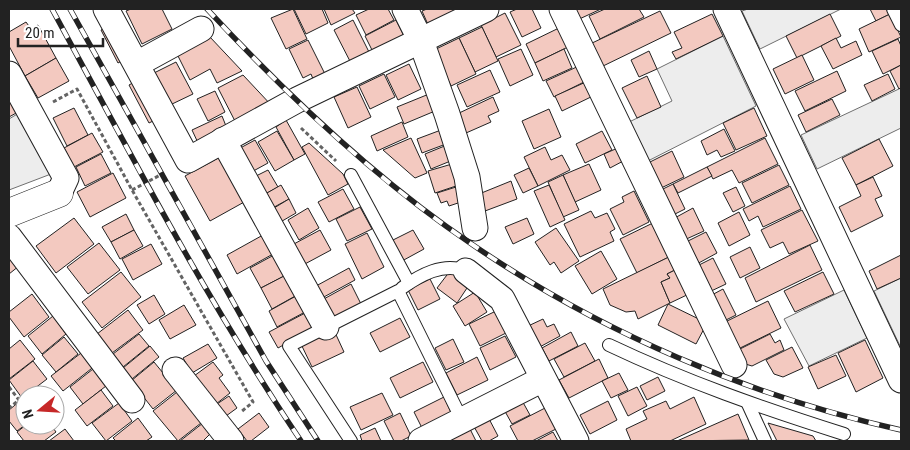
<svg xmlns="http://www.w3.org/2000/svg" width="910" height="450" font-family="'Roboto Condensed',sans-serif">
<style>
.parking{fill:#ededed;stroke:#6f6f6f}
.building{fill:#f3c9c0;stroke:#222}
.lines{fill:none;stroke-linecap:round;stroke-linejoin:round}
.service-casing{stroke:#222;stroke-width:14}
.minor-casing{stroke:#222;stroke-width:27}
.tertiary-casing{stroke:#222;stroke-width:29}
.path{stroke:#646464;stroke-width:3;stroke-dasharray:4 2.5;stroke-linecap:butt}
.service{stroke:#fff;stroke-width:12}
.minor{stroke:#fff;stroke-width:25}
.tertiary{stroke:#fff;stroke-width:28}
.rail-casing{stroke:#222;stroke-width:5.5}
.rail{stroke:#fff;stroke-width:4;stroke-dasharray:11;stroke-linecap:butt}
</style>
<rect width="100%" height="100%" fill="#fff"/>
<g class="parking">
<polygon points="748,9 841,9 760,49 742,11"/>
<polygon points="723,36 756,106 642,164 623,125 672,101 657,69"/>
<polygon points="901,88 901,128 817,169 801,135"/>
<polygon points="19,113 51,174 9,190 9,119"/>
<polygon points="901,278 901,348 874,291"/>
<polygon points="844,290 867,338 809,366 784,319"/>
</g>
<g class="building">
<polygon points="131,9 162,9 172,29 142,44 126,11"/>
<polygon points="293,9 307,39 286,49 271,18"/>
<polygon points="294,9 322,9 328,23 306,34"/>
<polygon points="324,9 352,9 355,13 331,25"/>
<polygon points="369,9 388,9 394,20 366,35 356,15"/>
<polygon points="427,9 471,9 430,29 422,11"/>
<polygon points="517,9 532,9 541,28 522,37 510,12"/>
<polygon points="569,9 601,9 575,21"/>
<polygon points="605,9 639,9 644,17 600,39 589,16"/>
<polygon points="870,9 888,9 890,14 876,21"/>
<polygon points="660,11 671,33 601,67 590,44"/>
<polygon points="505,13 521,45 496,57 481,25"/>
<polygon points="712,14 723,36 676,59 672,52 682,48 674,32"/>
<polygon points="830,14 841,36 797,58 786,36"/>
<polygon points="890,14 901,37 869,52 859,29"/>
<polygon points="353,20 373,60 354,69 334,30"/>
<polygon points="396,20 407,42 376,58 365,36"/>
<polygon points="26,22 31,29 38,25 56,58 25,76 9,46 9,32"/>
<polygon points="108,26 125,59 118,63 101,30"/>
<polygon points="482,27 498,61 475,72 459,38"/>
<polygon points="561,27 570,46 535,63 526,44"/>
<polygon points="209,36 242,71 217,83 210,69 190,80 176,52"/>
<polygon points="459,38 476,74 451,86 434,50"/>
<polygon points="836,38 841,48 856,41 862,55 833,69 821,46"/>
<polygon points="898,39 901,46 901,65 883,74 872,51"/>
<polygon points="308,40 327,78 315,84 311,74 303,78 289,49"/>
<polygon points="521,49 533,75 510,86 498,59"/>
<polygon points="564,49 572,68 543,81 535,63"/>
<polygon points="649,51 657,69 639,77 631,60"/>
<polygon points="802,55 814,80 785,94 773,69"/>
<polygon points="56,58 69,81 38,98 25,76"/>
<polygon points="176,62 193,94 170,105 154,73"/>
<polygon points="409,64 421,89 398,100 386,75"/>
<polygon points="581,65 588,80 554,97 546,81"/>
<polygon points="901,65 901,87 899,89 890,71"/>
<polygon points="490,70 500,92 467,107 457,85"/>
<polygon points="837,71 846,91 805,111 795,91"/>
<polygon points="384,74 395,97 370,109 359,86"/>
<polygon points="888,74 895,89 872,101 864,85"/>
<polygon points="243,75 273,107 237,125 218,88"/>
<polygon points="647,76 661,107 637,118 622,88"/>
<polygon points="138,80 159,118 149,123 129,85"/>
<polygon points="588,81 595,95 562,111 555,96"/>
<polygon points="357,87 371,117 348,128 334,97"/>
<polygon points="215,91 225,112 208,121 197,99"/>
<polygon points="429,94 435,111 404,124 397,107"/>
<polygon points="9,95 18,112 9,117"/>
<polygon points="493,97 499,111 488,116 491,122 466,133 457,114"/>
<polygon points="832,99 840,115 806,132 798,115"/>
<polygon points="74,108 88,135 67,146 53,118"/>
<polygon points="754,108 767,136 736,150 723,123"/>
<polygon points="549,109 561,137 534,149 522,121"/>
<polygon points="222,116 228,131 199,145 192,130"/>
<polygon points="286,120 305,154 294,160 276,127"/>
<polygon points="402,122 408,137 377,151 371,136"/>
<polygon points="724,129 735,151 721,157 717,150 707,155 701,141"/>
<polygon points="441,130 446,144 422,153 417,139"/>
<polygon points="277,131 294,160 275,171 258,142"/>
<polygon points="602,131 612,150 585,163 576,144"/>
<polygon points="92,133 103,152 74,167 64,148"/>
<polygon points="411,138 427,173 415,178 383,150"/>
<polygon points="765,138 778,164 739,183 732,170 713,179 707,167"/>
<polygon points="879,139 893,166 856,185 842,158"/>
<polygon points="255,140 268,163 246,175 233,152"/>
<polygon points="309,143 343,174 348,184 328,195 302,147"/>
<polygon points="447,145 453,160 431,169 425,154"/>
<polygon points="545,147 551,160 562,155 570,170 538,186 524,157"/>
<polygon points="620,147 627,159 610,168 604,154"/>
<polygon points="672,151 684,177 659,189 646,164"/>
<polygon points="101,154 111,173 85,186 76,167"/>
<polygon points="222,156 246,201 210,221 185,176"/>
<polygon points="452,164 459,185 435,193 428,171"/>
<polygon points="589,164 601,190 575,202 563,175"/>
<polygon points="779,165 789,185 752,203 742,183"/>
<polygon points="707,167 712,176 678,193 673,184"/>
<polygon points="529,168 538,186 523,193 514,175"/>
<polygon points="268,170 278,187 260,197 250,179"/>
<polygon points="113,173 126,198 90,217 77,192"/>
<polygon points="563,175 579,210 563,217 548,182"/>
<polygon points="873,177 882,196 875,199 883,216 851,232 839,207 861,196 856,185"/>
<polygon points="511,181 517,199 485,211 479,194"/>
<polygon points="673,184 685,209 669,217 657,192"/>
<polygon points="281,185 289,199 267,211 260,197"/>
<polygon points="549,185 565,220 550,227 534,191"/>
<polygon points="790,186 801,209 763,227 758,216 749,221 743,209"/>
<polygon points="456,187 461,202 449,206 447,201 441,203 437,193"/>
<polygon points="736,187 745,206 733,212 723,193"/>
<polygon points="343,189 354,209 329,222 318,202"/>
<polygon points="634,191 649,222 623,235 610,209 624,202 622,197"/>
<polygon points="289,199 296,213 277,224 269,211"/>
<polygon points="360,207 372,229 347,241 336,219"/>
<polygon points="308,208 319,228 299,240 288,220"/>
<polygon points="693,208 704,231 682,241 671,220"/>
<polygon points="802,210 818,241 789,254 783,242 770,248 761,230"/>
<polygon points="591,211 595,218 607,213 615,229 610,232 614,241 580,257 564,224"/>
<polygon points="739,212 750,235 729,246 718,223"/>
<polygon points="126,214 134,230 111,242 102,227"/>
<polygon points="74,218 94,244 56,273 36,246"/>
<polygon points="527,218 534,234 513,244 505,227"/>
<polygon points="657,221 673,255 637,273 620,239"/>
<polygon points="556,228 579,261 561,273 554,262 550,265 535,242"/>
<polygon points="134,230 143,246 120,259 111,242"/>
<polygon points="320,230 331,250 303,265 292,245"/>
<polygon points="413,230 424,249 402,261 391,241"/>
<polygon points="706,232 717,253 695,265 684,243"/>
<polygon points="367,233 384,267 362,279 345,244"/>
<polygon points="263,235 273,254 237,274 227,255"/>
<polygon points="99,243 120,270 88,294 67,267"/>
<polygon points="151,244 162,264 133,280 122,259"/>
<polygon points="810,245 822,270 756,302 745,278"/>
<polygon points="750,247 760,268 740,278 730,257"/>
<polygon points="601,251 617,279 592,294 575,266"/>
<polygon points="9,252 19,266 9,274"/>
<polygon points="274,255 286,275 261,288 250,268"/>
<polygon points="673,255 679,268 667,274 670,278 661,282 670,303 638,319 635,311 626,312 610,305 603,289"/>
<polygon points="901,255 901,278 877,289 869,271"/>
<polygon points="713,258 726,284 707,293 695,267"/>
<polygon points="349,268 355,280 322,298 316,286"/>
<polygon points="679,268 691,293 670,303 661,282 670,278 667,274"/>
<polygon points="450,271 469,285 457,303 437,288"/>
<polygon points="121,272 141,297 102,328 82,302"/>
<polygon points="823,272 834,294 795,312 784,291"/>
<polygon points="286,275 297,295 272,309 261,288"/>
<polygon points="430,279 440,299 418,310 408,290"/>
<polygon points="351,284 361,304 332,320 322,300"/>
<polygon points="723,289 736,315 720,323 708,297"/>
<polygon points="475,292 487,312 465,326 453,306"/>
<polygon points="32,294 49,317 24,337 9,317 9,312"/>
<polygon points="154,295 165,314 149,324 137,305"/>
<polygon points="296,296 305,312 277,327 269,311"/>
<polygon points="768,301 781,328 734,351 721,324"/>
<polygon points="668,304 707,323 696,344 658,325"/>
<polygon points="184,305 196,325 170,339 159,320"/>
<polygon points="128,310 143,330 112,353 97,334"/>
<polygon points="496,311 506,333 480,346 469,324"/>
<polygon points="307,312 316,327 278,348 269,332"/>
<polygon points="53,316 66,334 42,354 28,336"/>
<polygon points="400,318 410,337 380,352 370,333"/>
<polygon points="543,319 547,327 554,324 560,336 536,349 526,327"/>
<polygon points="332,326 344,352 312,367 300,342"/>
<polygon points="571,332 578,346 549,361 542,348"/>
<polygon points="139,334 149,346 123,367 113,354"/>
<polygon points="770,334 775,343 780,340 784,350 752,366 742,363 736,351"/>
<polygon points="505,336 516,357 490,370 480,348"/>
<polygon points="64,337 78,354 56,372 42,355"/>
<polygon points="453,339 464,362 446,370 435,348"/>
<polygon points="20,340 35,359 9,379 9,349"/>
<polygon points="865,340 883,378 856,392 838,353"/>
<polygon points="585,343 595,361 564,377 554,359"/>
<polygon points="208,344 217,358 192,373 183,358"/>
<polygon points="150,346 159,357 132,379 123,368"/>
<polygon points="792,347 803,368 783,377 774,374 766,360"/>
<polygon points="85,350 96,365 63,391 51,376"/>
<polygon points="836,355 846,376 818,389 808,367"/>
<polygon points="477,357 488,380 457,395 446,373"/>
<polygon points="599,359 608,378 569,398 559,380"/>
<polygon points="33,361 47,379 22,398 9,380"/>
<polygon points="154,362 177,390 153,409 131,381"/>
<polygon points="213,362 223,375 219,378 230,393 216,404 194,376"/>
<polygon points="423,362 433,382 400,398 390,378"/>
<polygon points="93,369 106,386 83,404 70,387"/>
<polygon points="619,373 628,390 611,398 602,381"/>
<polygon points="658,377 665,391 647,400 640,386"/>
<polygon points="637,387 647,406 628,416 618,396"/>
<polygon points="101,390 113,406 87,426 75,410"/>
<polygon points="177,392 201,423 178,441 153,411"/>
<polygon points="382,393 393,415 361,430 350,407"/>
<polygon points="229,396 237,408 226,416 217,404"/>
<polygon points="25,397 25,425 17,431 9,421 9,410"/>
<polygon points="444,397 454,419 425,434 414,412"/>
<polygon points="520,397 530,415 512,424 502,406"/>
<polygon points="694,397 706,424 670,441 631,441 626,429 647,419 643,411 666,401 670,409"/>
<polygon points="608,401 617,420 590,434 580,415"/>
<polygon points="119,403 132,421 106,441 92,423"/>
<polygon points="547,407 558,428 532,441 518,441 510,426"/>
<polygon points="259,413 269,427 251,441 247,441 238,429"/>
<polygon points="400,413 411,436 401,441 394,441 384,421"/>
<polygon points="738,414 749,440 677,441"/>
<polygon points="487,415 498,436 489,441 482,441 472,423"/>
<polygon points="138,418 152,437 146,441 116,441 113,438"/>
<polygon points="203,423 211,433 203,441 180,441"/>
<polygon points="768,423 813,436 816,441 777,441"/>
<polygon points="26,425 51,425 56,432 44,441 24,441 17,432"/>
<polygon points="468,425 476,441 446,441"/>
<polygon points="375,428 381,441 362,441 360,435"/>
<polygon points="65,429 74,441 49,441"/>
<polygon points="553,432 558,441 536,441"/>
</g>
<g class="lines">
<defs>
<g id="service">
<polyline points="893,9 901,25"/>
<polyline points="351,175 409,283"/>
<path d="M402,288C420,275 443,262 466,271"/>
<path d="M609,345C687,382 762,408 844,434"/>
<polyline points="748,404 765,441"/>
<polyline points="351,441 289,346 398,291 462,420"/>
</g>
<g id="minor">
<polyline points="106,9 188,160 297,100 486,9"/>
<polyline points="405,9 421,41 447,114 467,177 475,228"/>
<polyline points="562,9 734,365"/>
<polyline points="726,9 901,380"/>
<polyline points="137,64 201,29"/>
<polyline points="9,74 66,178 59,193"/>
<polyline points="223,140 326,327"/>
<polyline points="9,237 132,400"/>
<polyline points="466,271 502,299 576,441"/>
<polyline points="175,370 231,441"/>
<polyline points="421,441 543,379"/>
</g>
<polyline id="tertiary" points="9,213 59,193"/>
</defs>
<use href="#service" class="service-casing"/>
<use href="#minor" class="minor-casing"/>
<use href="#tertiary" class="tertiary-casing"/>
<g class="path">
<polyline points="53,102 77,89 132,190 253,402 241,412"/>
<polyline points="301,128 336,161"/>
<polyline points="132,190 164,173"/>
<polyline points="9,387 19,400 9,408"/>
</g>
<use href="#service" class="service"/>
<use href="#minor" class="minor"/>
<use href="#tertiary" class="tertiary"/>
<defs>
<g id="rail">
<path d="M52,9C131,155 208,303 301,441"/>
<polyline points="70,9 266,361 318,441"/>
<path d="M207,9C287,95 375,179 473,245C602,333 749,396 901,430"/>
</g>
</defs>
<use href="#rail" class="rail-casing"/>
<use href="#rail" class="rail"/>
</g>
<rect width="910" height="450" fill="none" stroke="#222222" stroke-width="20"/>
<g transform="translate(40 410) rotate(252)"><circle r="24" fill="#ffffff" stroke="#a7a7a7"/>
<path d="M0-4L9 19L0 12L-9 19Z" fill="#c62828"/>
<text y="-8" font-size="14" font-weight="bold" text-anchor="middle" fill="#222222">N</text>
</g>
<path d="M18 38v8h85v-8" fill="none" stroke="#222222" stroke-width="2.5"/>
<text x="25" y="38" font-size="15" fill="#222222" stroke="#ffffff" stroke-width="4" paint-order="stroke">20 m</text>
</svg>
